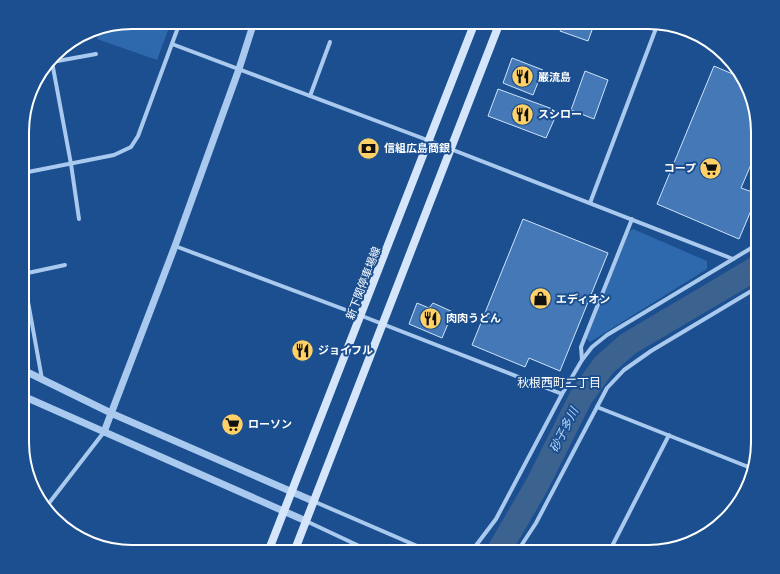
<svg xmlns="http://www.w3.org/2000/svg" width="780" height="574" font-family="'Varela Round','Noto Sans JP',sans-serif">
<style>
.green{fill:#2e69ad}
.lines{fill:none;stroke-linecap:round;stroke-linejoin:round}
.river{stroke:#3c6290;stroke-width:24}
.building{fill:#4478b7;stroke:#cfe3fa}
.minor{stroke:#a9c9ee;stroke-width:4}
.tertiary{stroke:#a9c9ee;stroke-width:7}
.secondary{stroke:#d6e6fa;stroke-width:8}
.labels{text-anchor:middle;stroke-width:4;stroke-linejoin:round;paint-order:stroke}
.poi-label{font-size:11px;font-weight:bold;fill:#fff;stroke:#1b4f8f;text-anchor:start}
.street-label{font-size:11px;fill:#fff;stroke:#1b4f8f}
.neighbourhood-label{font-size:12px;fill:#fff;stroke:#1b4f8f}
.water-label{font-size:12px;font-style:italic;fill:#b5d3f5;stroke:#1b4f8f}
.rim{fill:none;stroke:#fff;stroke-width:2}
</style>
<rect width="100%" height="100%" fill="#1b4f8f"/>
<g class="green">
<polygon points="132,22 171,22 157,60 97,39 102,27"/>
<polygon points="633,229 707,261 707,269 590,342 586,338 629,232"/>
</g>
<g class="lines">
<polyline class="river" points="498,552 537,485 581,397 604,365 628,344 758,267"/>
</g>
<g class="building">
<polygon points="558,22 595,22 588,41 560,31 563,25"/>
<polygon points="512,58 543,70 533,95 503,83"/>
<polygon points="714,66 742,78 747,83 758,125 758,148 741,188 758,194 739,239 657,204"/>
<polygon points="585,71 608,80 594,119 571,110"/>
<polygon points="498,89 558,111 546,138 488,116"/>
<polygon points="523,219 608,253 560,371 529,358 525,367 472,345"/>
<polygon points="417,303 429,308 433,303 453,312 442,338 409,324"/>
</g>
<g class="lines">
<g class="minor">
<polyline points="172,44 430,141 733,259"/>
<polyline points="310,96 330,42"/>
<polyline points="23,173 114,155 131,147 138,136 180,22"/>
<polyline points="590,203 658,23"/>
<polyline points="79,219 71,164 52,62 96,54"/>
<polyline points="175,246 362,316 562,394"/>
<polyline points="23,274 42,379"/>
<polyline points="23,274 65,265"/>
<polyline points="582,360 581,347 632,219"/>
<polyline points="597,407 751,468"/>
<polyline points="313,501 431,552"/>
<polyline points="46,507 104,432"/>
<polyline points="306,521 372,552"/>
<polyline points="471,552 496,519 562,394 582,360 592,347 607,335 758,244"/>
<polyline points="517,552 536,523 607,388 624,370 651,351 758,287"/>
<polyline points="609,552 669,435"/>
</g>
<g class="tertiary">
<polyline points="23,370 113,414 313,501"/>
<polyline points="23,396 306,521"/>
<polyline points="104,432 175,246 239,69 254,22"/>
</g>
<g class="secondary">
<polyline points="268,552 475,22"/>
<polyline points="294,552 500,22"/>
</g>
</g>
<defs>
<symbol id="restaurant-disc" viewBox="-11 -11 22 22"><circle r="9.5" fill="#ffd166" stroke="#1b4f8f"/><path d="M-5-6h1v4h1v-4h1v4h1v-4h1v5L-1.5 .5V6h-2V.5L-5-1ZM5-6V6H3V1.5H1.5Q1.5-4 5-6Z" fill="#111"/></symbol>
<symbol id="bank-disc" viewBox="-11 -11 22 22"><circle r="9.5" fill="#ffd166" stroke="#1b4f8f"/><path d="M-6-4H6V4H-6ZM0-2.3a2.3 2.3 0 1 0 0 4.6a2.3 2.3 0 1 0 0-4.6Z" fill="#111"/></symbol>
<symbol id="supermarket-disc" viewBox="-11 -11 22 22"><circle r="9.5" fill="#ffd166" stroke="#1b4f8f"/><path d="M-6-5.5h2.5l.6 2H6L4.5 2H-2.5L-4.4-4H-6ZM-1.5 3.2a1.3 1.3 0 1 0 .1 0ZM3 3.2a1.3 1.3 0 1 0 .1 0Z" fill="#111"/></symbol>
<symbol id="shop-disc" viewBox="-11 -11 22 22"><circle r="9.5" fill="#ffd166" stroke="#1b4f8f"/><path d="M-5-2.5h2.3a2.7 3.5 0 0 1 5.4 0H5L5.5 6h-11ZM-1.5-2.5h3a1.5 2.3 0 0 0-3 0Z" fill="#111"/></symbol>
</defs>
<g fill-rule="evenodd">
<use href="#restaurant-disc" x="510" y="64" width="25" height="25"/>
<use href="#restaurant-disc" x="510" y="102" width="25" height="25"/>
<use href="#bank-disc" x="356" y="136" width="25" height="25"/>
<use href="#supermarket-disc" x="698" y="156" width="25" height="25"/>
<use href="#shop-disc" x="528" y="286" width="25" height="25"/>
<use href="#restaurant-disc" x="418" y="306" width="25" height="25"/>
<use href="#restaurant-disc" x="290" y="338" width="25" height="25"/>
<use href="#supermarket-disc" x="220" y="412" width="25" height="25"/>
</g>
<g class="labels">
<g class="poi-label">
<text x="538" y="81">巌流島</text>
<text x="538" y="118">スシロー</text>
<text x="384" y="152">信組広島商銀</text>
<text x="696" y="172" text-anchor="end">コープ</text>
<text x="556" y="303">エディオン</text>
<text x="446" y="322">肉肉うどん</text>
<text x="318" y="354">ジョイフル</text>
<text x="248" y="428">ローソン</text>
</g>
<g class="street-label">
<text transform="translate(363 283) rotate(-69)" y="4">新下関停車場線</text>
</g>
<g class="neighbourhood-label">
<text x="559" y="387">秋根西町二丁目</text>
</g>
<g class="water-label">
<text transform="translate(564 430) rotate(-63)" y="4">砂子多川</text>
</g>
</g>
<path d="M0 0H780V574H0ZM132 29H648A103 103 0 0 1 751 132V442A103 103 0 0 1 648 545H132A103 103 0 0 1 29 442V132A103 103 0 0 1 132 29Z" fill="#1b4f8f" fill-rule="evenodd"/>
<path class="rim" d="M132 29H648A103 103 0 0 1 751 132V442A103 103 0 0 1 648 545H132A103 103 0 0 1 29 442V132A103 103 0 0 1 132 29Z"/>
</svg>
